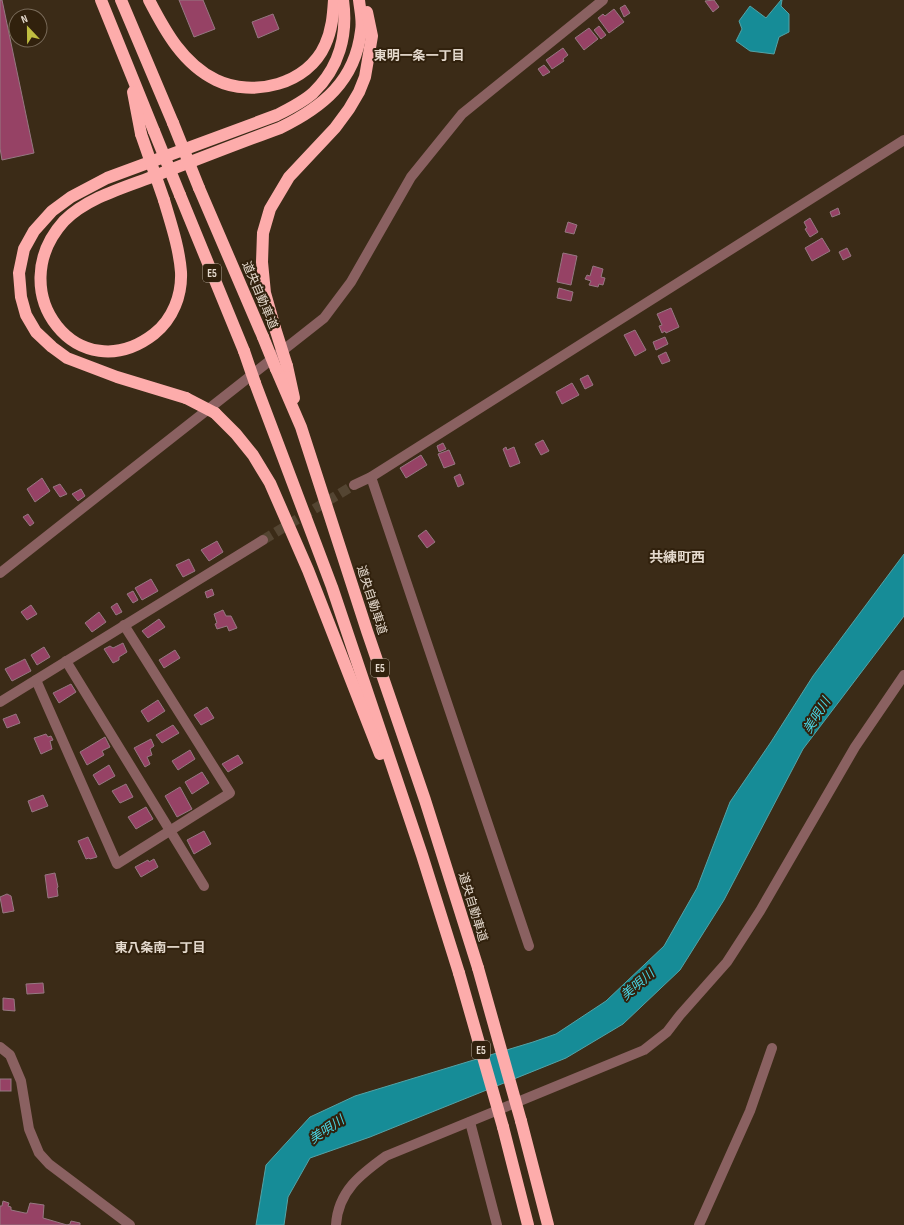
<svg xmlns="http://www.w3.org/2000/svg" width="904" height="1225" font-family="'Sofia Sans Condensed','Noto Sans JP',sans-serif">
<style>
.water{fill:#168c97;stroke:#54a3a7}
.building{fill:#964265;stroke:#967882}
.lines{fill:none;stroke-linecap:round;stroke-linejoin:round}
.minor-tunnel{stroke:#544532;stroke-width:10;stroke-dasharray:10 5;stroke-linecap:butt}
.minor{stroke:#8a6161;stroke-width:10}
.highway{stroke:#fdacab;stroke-width:12}
.highway-bridge{stroke:#fdacab;stroke-width:12}
.labels{text-anchor:middle;stroke-width:4;stroke-linejoin:round;paint-order:stroke}
.shield{fill:#31210d;stroke:#aea293;stroke-width:1}
.shield-label{font-size:11px;font-weight:bold;fill:#e4d9cd}
.street-label{font-size:12px;fill:#e4d9cd;stroke:#31210d}
.neighbourhood-label{font-size:13px;font-weight:bold;fill:#e4d9cd;stroke:#31210d}
.water-label{font-size:13px;font-style:italic;fill:#49d6e5;stroke:#31210d}
.quarter-label{font-size:14px;font-weight:bold;fill:#e4d9cd;stroke:#31210d}
</style>
<rect width="100%" height="100%" fill="#3b2b17"/>
<g class="water">
<polygon points="781,0 782,0 781,6 789,14 789,32 779,37 774,54 750,51 736,41 742,29 739,21 750,6 766,18"/>
<polygon points="904,554 904,616 803,749 724,900 680,970 623,1024 566,1058 370,1137 310,1158 288,1197 284,1225 256,1225 266,1165 310,1117 355,1096 533,1042 556,1034 606,1001 664,946 697,888 730,802 771,742 813,676"/>
</g>
<g class="building">
<polygon points="0,0 2,0 34,153 2,160 0,148"/>
<polygon points="179,0 203,0 215,29 194,37"/>
<polygon points="714,0 719,7 713,12 705,1"/>
<polygon points="625,5 630,13 624,17 620,8"/>
<polygon points="614,9 624,22 609,33 598,18 603,14 605,16"/>
<polygon points="273,14 279,29 258,38 252,22"/>
<polygon points="599,26 606,35 601,39 594,30"/>
<polygon points="589,28 598,39 584,50 575,38"/>
<polygon points="563,48 568,55 563,59 564,61 552,69 546,60"/>
<polygon points="544,65 550,72 543,76 538,69"/>
<polygon points="838,208 840,214 832,217 830,212"/>
<polygon points="810,218 818,232 810,237 805,229 807,228 804,222"/>
<polygon points="568,222 577,225 574,234 565,232"/>
<polygon points="822,238 830,251 812,261 805,248"/>
<polygon points="847,248 851,256 843,260 839,252"/>
<polygon points="563,253 577,256 571,285 557,282"/>
<polygon points="593,266 603,269 601,277 605,278 603,285 599,284 598,287 589,285 591,281 585,279 587,275 590,276"/>
<polygon points="559,288 573,292 571,301 557,298"/>
<polygon points="671,308 679,327 666,333 665,331 662,333 659,326 662,325 657,314"/>
<polygon points="635,330 646,350 635,356 624,335"/>
<polygon points="665,337 668,344 656,350 653,342"/>
<polygon points="666,352 670,361 662,364 658,356"/>
<polygon points="588,375 593,385 585,389 580,379"/>
<polygon points="572,383 579,395 562,404 556,392"/>
<polygon points="543,440 549,451 541,455 535,444"/>
<polygon points="443,443 446,449 439,452 437,446"/>
<polygon points="506,447 507,450 514,447 520,463 510,467 503,449"/>
<polygon points="449,450 455,464 444,468 438,454"/>
<polygon points="421,455 427,465 406,478 400,468"/>
<polygon points="460,474 464,484 458,487 454,477"/>
<polygon points="42,478 50,491 35,502 27,489"/>
<polygon points="60,484 67,494 60,497 53,487"/>
<polygon points="81,489 85,496 78,501 72,494"/>
<polygon points="28,514 34,523 30,526 23,517"/>
<polygon points="426,530 435,542 427,548 418,536"/>
<polygon points="217,541 223,552 209,561 201,550"/>
<polygon points="189,559 195,571 183,577 176,565"/>
<polygon points="151,579 158,591 142,600 135,588"/>
<polygon points="212,589 214,595 207,598 205,592"/>
<polygon points="133,591 138,600 133,603 127,594"/>
<polygon points="117,603 122,612 116,615 111,607"/>
<polygon points="31,605 37,614 27,620 21,612"/>
<polygon points="223,610 226,616 231,616 237,628 229,631 227,626 217,629 215,624 217,623 214,614"/>
<polygon points="99,612 106,622 92,632 85,623"/>
<polygon points="159,619 165,627 148,638 142,631"/>
<polygon points="123,643 127,652 119,657 119,660 113,663 104,649 110,646 113,648"/>
<polygon points="44,647 50,657 37,665 31,655"/>
<polygon points="175,650 180,658 164,668 159,660"/>
<polygon points="25,659 31,671 12,681 5,669"/>
<polygon points="71,684 76,692 59,703 53,693"/>
<polygon points="158,700 165,711 148,722 141,711"/>
<polygon points="207,707 214,718 201,725 194,715"/>
<polygon points="16,714 20,723 7,728 3,719"/>
<polygon points="173,725 179,733 162,743 156,735"/>
<polygon points="46,734 48,737 51,736 53,740 50,741 52,749 41,754 34,738"/>
<polygon points="105,737 110,747 102,751 104,755 87,765 80,752"/>
<polygon points="151,739 154,746 150,749 152,755 147,757 150,764 145,767 134,748"/>
<polygon points="190,750 195,759 178,770 172,761"/>
<polygon points="238,755 243,763 228,772 222,764"/>
<polygon points="109,765 115,776 99,785 93,775"/>
<polygon points="202,772 209,783 192,794 185,782"/>
<polygon points="126,784 133,797 120,803 112,791"/>
<polygon points="180,787 192,809 177,817 165,796"/>
<polygon points="43,795 48,806 32,812 28,801"/>
<polygon points="146,807 153,819 136,829 128,817"/>
<polygon points="204,831 211,844 194,854 187,840"/>
<polygon points="88,837 97,857 90,859 89,858 86,859 78,841"/>
<polygon points="154,859 158,867 141,877 135,867 148,860 149,862"/>
<polygon points="55,873 58,887 57,888 58,896 48,898 45,875"/>
<polygon points="7,894 11,896 14,911 3,913 0,897"/>
<polygon points="43,983 44,993 27,994 26,984"/>
<polygon points="3,998 14,999 15,1011 3,1010"/>
<rect x="0" y="1079" width="11" height="12"/>
<polygon points="3,1201 9,1203 8,1206 11,1207 11,1210 25,1213 27,1213 30,1203 44,1205 43,1218 67,1225 70,1224 71,1221 80,1223 80,1225 0,1225 0,1206 2,1206"/>
</g>
<g class="lines">
<polyline class="minor-tunnel" points="263,540 354,485"/>
<g class="minor">
<polyline points="371,477 529,946"/>
<polyline points="354,485 371,477 904,140"/>
<polyline points="0,573 324,318 351,282 411,177 462,114 603,0"/>
<polyline points="66,661 204,886"/>
<polyline points="36,680 117,864 230,793 124,625"/>
<polyline points="0,702 263,540"/>
<polyline points="0,1047 10,1055 21,1081 29,1129 39,1153 49,1164 130,1225"/>
<polyline points="470,1122 497,1225"/>
<path d="M336,1225C338,1191 361,1174 386,1156L644,1050L667,1032L680,1015L727,962L760,911L855,747L904,675"/>
<polyline points="699,1225 750,1111 772,1048"/>
</g>
<g class="highway">
<polyline points="101,0 154,131"/>
<polyline points="121,0 173,123"/>
<path d="M149,0C165,31 183,64 216,80C253,98 308,84 325,45C332,30 333,15 334,0"/>
<polyline points="133,92 141,134"/>
<polyline points="199,188 263,337"/>
<polyline points="180,195 244,351"/>
<path d="M164,200C171,224 179,247 181,272C182,295 173,319 154,334C79,392 0,292 64,221C88,197 126,187 157,175C198,159 239,143 280,128C323,107 355,81 361,31C363,21 360,10 359,0"/>
<polyline points="275,328 265,293 262,262 263,233 270,209 289,177 335,128 349,109 359,92 365,77 372,36 367,12"/>
<polyline points="287,366 294,398"/>
<polyline points="276,369 301,427 367,631 425,800 478,968"/>
<polyline points="255,383 332,587 422,855 459,973"/>
<path d="M186,398L117,377L67,358L52,347L36,332L26,315L21,297L19,273L24,249L34,231L52,211L71,197L107,178L277,115C289,109 303,102 313,93C339,68 348,35 343,0"/>
<polyline points="215,413 236,434 253,455 270,483 308,570 380,754"/>
<polyline points="521,1121 548,1225"/>
<polyline points="503,1127 528,1225"/>
</g>
<g class="highway-bridge">
<polyline points="173,123 199,188"/>
<polyline points="154,131 180,195"/>
<polyline points="141,134 164,200"/>
<polyline points="275,328 287,366"/>
<polyline points="263,337 276,369"/>
<polyline points="244,351 255,383"/>
<polyline points="186,398 215,413"/>
<polyline points="478,968 521,1121"/>
<polyline points="459,973 503,1127"/>
</g>
</g>
<g class="labels">
<g class="shield">
<rect x="203" y="264" width="18" height="18" rx="3"/>
<rect x="371" y="659" width="18" height="18" rx="3"/>
<rect x="472" y="1041" width="18" height="18" rx="3"/>
</g>
<g class="shield-label">
<text x="212" y="277">E5</text>
<text x="380" y="672">E5</text>
<text x="481" y="1054">E5</text>
</g>
<g class="street-label">
<text transform="translate(260 295) rotate(67)" y="4">道央自動車道</text>
<text transform="translate(372 600) rotate(72)" y="4">道央自動車道</text>
<text transform="translate(473 907) rotate(73)" y="4">道央自動車道</text>
</g>
<g class="neighbourhood-label">
<text x="419" y="60">東明一条一丁目</text>
<text x="160" y="952">東八条南一丁目</text>
</g>
<g class="water-label">
<text transform="translate(816 715) rotate(-58)" y="5">美唄川</text>
<text transform="translate(637 984) rotate(-41)" y="5">美唄川</text>
<text transform="translate(326 1129) rotate(-34)" y="5">美唄川</text>
</g>
<g class="quarter-label">
<text x="677" y="562">共練町西</text>
</g>
</g>
<g transform="translate(28 28) rotate(338)"><circle r="19" fill="#31210d" stroke="#796b5a"/>
<path d="M0-3L7 15L0 10L-7 15Z" fill="#c0be41"/>
<text y="-6" font-size="11" font-weight="bold" text-anchor="middle" fill="#e4d9cd">N</text>
</g>
</svg>
